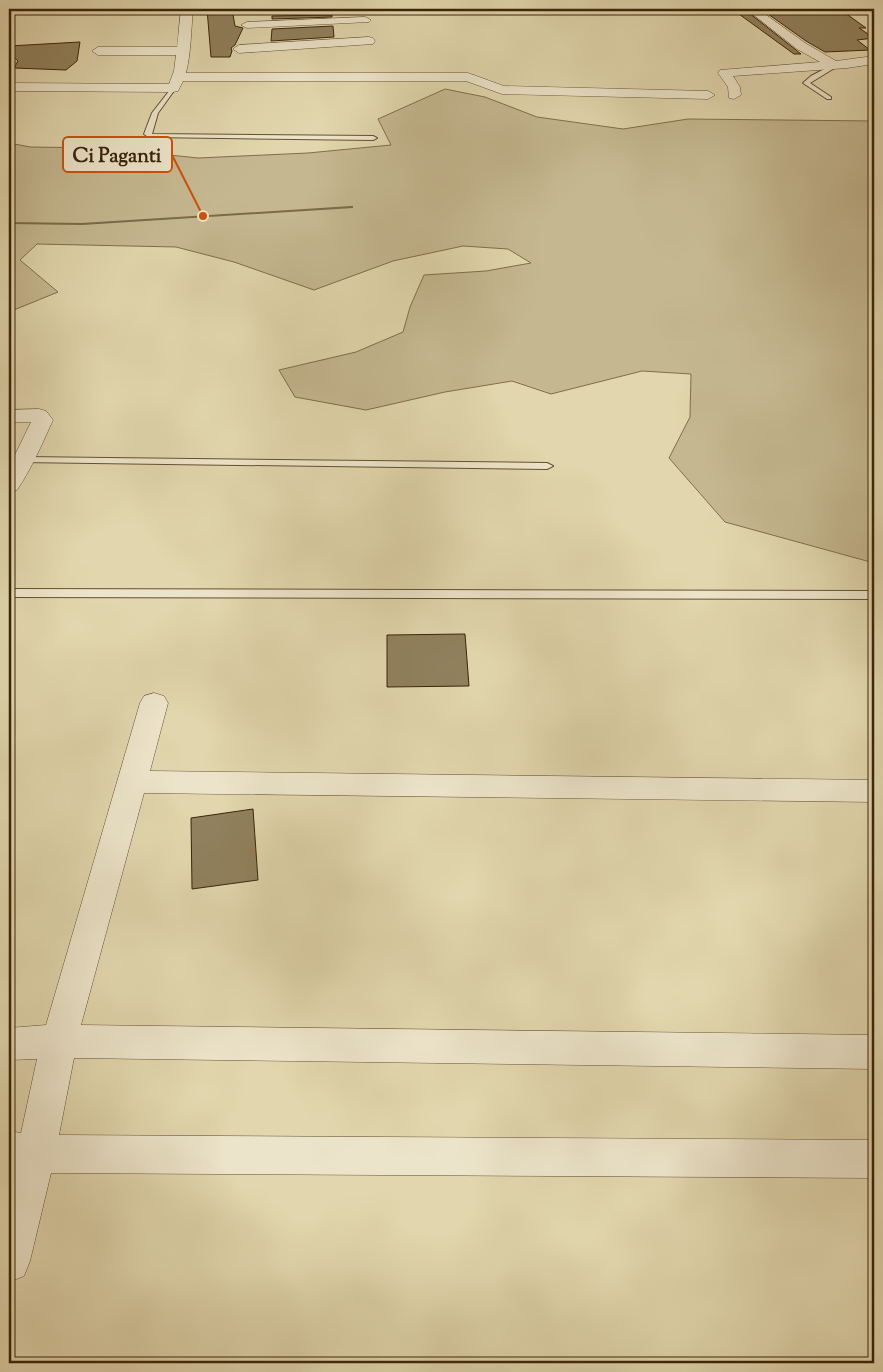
<svg xmlns="http://www.w3.org/2000/svg" width="883" height="1372" font-family="'Sorts Mill Goudy',serif">
<style>
.green{fill:#c5b891;stroke:#806e4c}
.lines{fill:none;stroke-linecap:round;stroke-linejoin:round}
.stream{fill:#7c6b49;fill-rule:evenodd}
.building{fill:#91815e;stroke:#3a2508}
.service-casing{stroke:#645131;stroke-width:2}
.minor-casing{stroke:#645131;stroke-width:1}
.service{fill:#ece4ca;fill-rule:evenodd}
.minor{fill:#ece4ca;fill-rule:evenodd}
.leader{fill:none;stroke:#ce510b;stroke-width:2}
.callout-dot{fill:#ce510b;stroke:#ece4ca;stroke-width:2}
.callout{fill:#ece4ca;stroke:#ce510b;stroke-width:2}
.callout-label{font-size:20px;text-anchor:middle;font-weight:bold;fill:#3a2508}
</style>
<rect width="100%" height="100%" fill="#e1d6ad"/>
<filter id="stains"><feTurbulence type="fractalNoise" baseFrequency=".004" numOctaves="4"/><feColorMatrix values="0 0 0 0 .2 0 0 0 0 .09 0 0 0 0 .02 0 0 0 .5 -.17"/></filter>
<radialGradient id="worn" r=".72"><stop offset=".6" stop-color="#630" stop-opacity="0"/><stop offset="1" stop-color="#630" stop-opacity=".3"/></radialGradient>
<polygon class="green" points="445,89 485,97 537,117 623,129 688,119 874,121 874,563 725,522 669,458 690,417 691,374 642,371 551,394 512,381 445,392 366,410 295,397 279,370 356,352 403,332 410,307 424,275 486,271 531,263 508,249 463,246 393,261 314,290 234,262 176,247 37,244 20,260 58,292 9,312 9,143 30,147 103,148 198,158 308,153 391,145 378,119"/>
<g class="lines">
<polygon class="stream" points="351,206 353,206 353,208 82,225 9,224 9,222 82,223"/>
</g>
<g class="building">
<polygon points="207,9 232,9 235,26 243,28 235,45 231,48 232,51 230,57 211,57"/>
<polygon points="732,9 744,9 801,54 794,54"/>
<polygon points="761,9 841,10 866,28 859,28 874,38 857,40 870,50 825,52 806,41"/>
<polygon points="332,15 332,17 272,19 272,16"/>
<polygon points="333,26 334,37 271,41 272,29"/>
<polygon points="80,42 77,61 66,70 14,68 18,61 14,57 9,57 9,46"/>
<polygon points="465,634 469,686 387,687 387,635"/>
<polygon points="253,809 258,880 192,889 191,818"/>
</g>
<g class="lines">
<defs>
<g id="service">
<polygon points="836,63 841,64 810,83 831,97 831,99 827,99 803,83 811,76"/>
<polygon points="173,86 176,88 158,113 152,134 373,136 377,138 373,140 148,137 144,134 152,113"/>
<polygon points="24,457 547,463 553,466 547,469 20,462 19,460 20,458"/>
<polygon points="9,589 874,591 874,599 9,597"/>
</g>
<g id="minor">
<path d="M181,9H193C191,31 191,53 186,73H468L504,86L708,91L715,95L708,99L502,94L466,81H183L178,91L173,92L9,91V83L169,84L174,71L176,55H98L92,51L98,47H177Z"/>
<polygon points="746,9 758,9 805,43 836,61 874,56 874,64 847,68 733,76 740,87 741,95 734,99 729,98 728,87 718,73 720,70 820,62 797,49"/>
<polygon points="365,17 371,20 369,22 247,28 241,25 247,22"/>
<polygon points="369,37 373,38 375,41 373,44 239,53 233,49 239,45"/>
<polygon points="9,59 14,59 16,62 13,67 9,68"/>
<path d="M39,409L46,411L53,420C42,444 32,468 17,490L9,492V467L31,422H9V410Z"/>
<polygon points="154,693 164,696 168,703 150,771 874,780 874,802 144,793 81,1025 874,1035 874,1069 74,1058 59,1135 874,1140 874,1178 51,1173 30,1261 24,1276 9,1282 9,1183 12,1170 9,1169 9,1131 21,1133 37,1059 9,1060 9,1028 46,1025 140,703 144,696"/>
</g>
</defs>
<use href="#service" class="service-casing"/>
<use href="#minor" class="minor-casing"/>
<use href="#service" class="service"/>
<use href="#minor" class="minor"/>
</g>
<path class="leader" d="M203 216L172 155"/>
<circle class="callout-dot" cx="203" cy="216" r="5"/>
<rect class="callout" x="63" y="137" width="109" height="35" rx="5"/>
<g class="callout-label">
<text x="117" y="162">Ci Paganti</text>
</g>
<rect width="883" height="1372" fill="none" stroke="#e1d6ad" stroke-width="30"/>
<rect x="10" y="10" width="863" height="1352" fill="none" stroke="#3a2508" stroke-width="2.5"/>
<rect x="15" y="15" width="853" height="1342" fill="none" stroke="#3a2508"/>
<rect width="100%" height="100%" filter="url(#stains)"/>
<rect width="100%" height="100%" fill="url(#worn)"/>
</svg>
